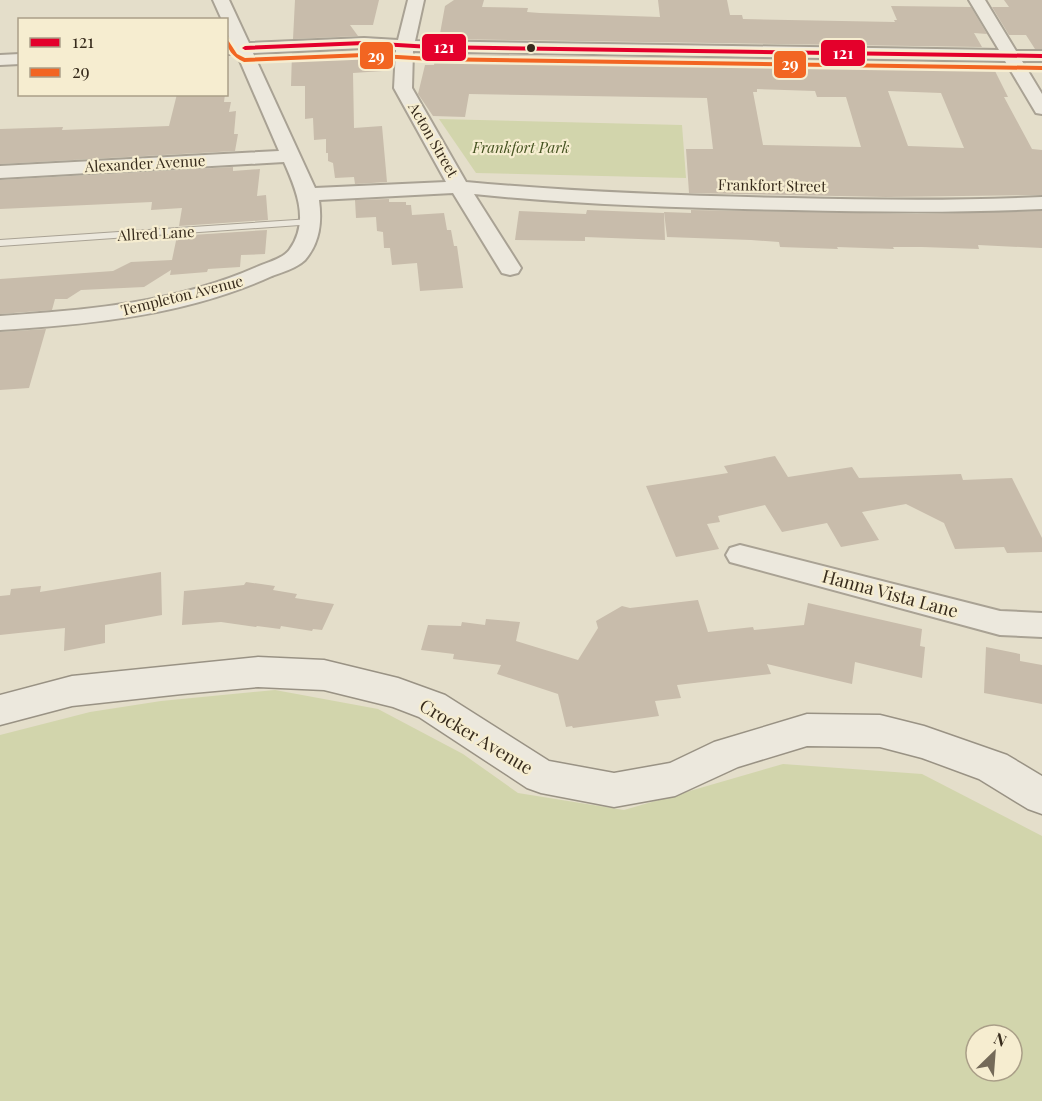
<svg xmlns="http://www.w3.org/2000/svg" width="1042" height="1101" font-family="'Playfair Display',serif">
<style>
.green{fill:#d2d5ac;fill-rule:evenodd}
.building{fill:#c8bcab;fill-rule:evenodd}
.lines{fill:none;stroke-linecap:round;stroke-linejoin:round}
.lane-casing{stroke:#a9a294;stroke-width:2}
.street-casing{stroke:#a9a294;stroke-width:4}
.secondary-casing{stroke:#999284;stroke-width:3}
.lane{fill:#ece8dd;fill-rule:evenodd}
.street{fill:#ece8dd;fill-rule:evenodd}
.secondary{fill:#ece8dd;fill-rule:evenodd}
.bus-1-casing{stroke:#f6edd0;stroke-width:5}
.bus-2-casing{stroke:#f6edd0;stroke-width:5}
.bus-1{fill:#e4002b;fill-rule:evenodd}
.bus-2{fill:#f26522;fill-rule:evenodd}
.bus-dot{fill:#372b1c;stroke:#f6edd0;stroke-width:2}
.labels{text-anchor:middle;stroke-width:4.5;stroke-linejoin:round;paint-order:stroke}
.far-street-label{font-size:15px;fill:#372b1c;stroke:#f6edd0}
.far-park-label{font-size:15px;font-style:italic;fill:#465422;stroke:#f6edd0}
.street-label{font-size:18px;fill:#372b1c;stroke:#f6edd0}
.line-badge{stroke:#f6edd0;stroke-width:2}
.badge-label{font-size:16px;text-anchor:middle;font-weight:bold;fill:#fff}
</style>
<rect width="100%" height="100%" fill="#e4deca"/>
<g class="green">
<polygon points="439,119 682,125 686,178 476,173"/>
<path d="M275,690L378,709L463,754L518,793L624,810L783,764L922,774L1042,836V1101H0V735L90,712L161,701ZM976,1035H1012V1071H976Z"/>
</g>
<g class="building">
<polygon points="295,0 379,0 373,25 350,25 358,36 293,39"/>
<polygon points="454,0 484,0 482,7 528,8 527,12 540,13 660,17 658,0 727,0 730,15 742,15 743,19 895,22 894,20 897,20 891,6 971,7 987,34 974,33 982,47 439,39 445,6"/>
<polygon points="1004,0 1042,0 1042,49 1035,49 1026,35 1009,35 992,7 1009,7"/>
<polygon points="369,51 383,71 353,73 354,128 382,126 387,182 355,184 354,177 335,178 333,163 328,161 328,153 326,153 326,139 314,140 313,118 305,119 305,86 291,86 292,53"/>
<path d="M436,54L991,63L1008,97H1004L1032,149L1042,150V195L886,197L689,193L686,149H713L707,98L469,94L465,117L433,116L418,94L425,65H434ZM757,89L815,91L817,97H846L861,147L763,145L753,92H757ZM888,91L941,93L964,148L908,146Z"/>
<polygon points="177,94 225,94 224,102 231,102 229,112 236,111 234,134 238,134 235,151 0,164 0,129 63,127 62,130 169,126"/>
<polygon points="233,167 233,171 260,169 257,196 266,195 268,220 179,226 182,208 151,210 152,202 0,209 0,180"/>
<polygon points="389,199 389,202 406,202 406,205 411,205 412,215 444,213 447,230 451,230 454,246 457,246 463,288 420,291 417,263 392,265 390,248 384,248 383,232 377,231 376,217 356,218 355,200"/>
<polygon points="587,210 664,213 665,240 585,237 585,241 515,240 519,211 586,214"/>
<polygon points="691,210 917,214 1042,211 1042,248 978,245 979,249 922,247 893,247 894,249 837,247 838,249 780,247 779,242 751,240 667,237 664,212 691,213"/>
<polygon points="267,230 265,254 241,255 240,267 208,269 207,272 170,275 171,270 144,287 81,290 67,299 55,299 52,310 0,314 0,279 113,271 131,262 172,260 177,236"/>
<polygon points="46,329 29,388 0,390 0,332"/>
<polygon points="775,456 788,477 852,467 859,478 961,474 963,480 1012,478 1042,538 1042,552 1007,553 1004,547 955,549 944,523 906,504 862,512 879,540 841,547 827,523 782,532 765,505 718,516 720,522 707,524 719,549 676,557 646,486 728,473 724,466"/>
<polygon points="161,572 162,615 105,625 105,643 64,651 65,628 0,635 0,596 10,595 11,589 41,586 40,592"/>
<polygon points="246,582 275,586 273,590 297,594 295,598 334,604 322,630 313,629 312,631 281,626 280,629 257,626 256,627 221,622 182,625 184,591 244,585"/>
<polygon points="698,600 708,632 753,627 754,630 804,625 808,603 922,629 920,646 925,647 922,678 855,662 852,684 767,664 771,674 677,685 681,698 655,701 659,716 573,728 572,726 566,727 558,694 497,674 501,665 453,659 454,654 421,650 428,625 461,626 462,622 485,625 486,619 520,622 516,641 578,660 598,628 596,621 622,606 630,608"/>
<polygon points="986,647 1020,654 1020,661 1042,665 1042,704 984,693"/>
</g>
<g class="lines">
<defs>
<polygon id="lane" points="311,219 316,222 314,224 0,246 0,240"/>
<g id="street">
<path d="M213,0H229L249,43L364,38L398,40L408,0H424L415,41L999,50L969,0H985L1016,51H1042V61H1022L1042,94V114L1036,113L1005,61L413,51L412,88L466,182C575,192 683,196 792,198C876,200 959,201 1042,197V209C958,213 875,212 792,210C686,208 580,205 474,194L521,268L518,273L510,275L502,273L453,193L319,200C322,222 320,242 305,260C297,268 283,272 272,276C186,315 93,324 0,330V316C89,310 176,303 259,266C269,262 284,258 290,249C310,221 296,189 284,162L0,178V166L279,151L237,54H226V44H232L226,31V20H222ZM364,48L396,50L394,88L446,182L315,188L253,53Z"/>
<polygon points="20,54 20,64 0,65 0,55"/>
<polygon points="740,545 1000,611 1042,613 1042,637 1000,635 730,562 726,555 730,548"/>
</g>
<polygon id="secondary" points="258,657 324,660 398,678 445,695 549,761 614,773 670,763 714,742 807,714 880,715 924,726 1007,755 1042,776 1042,814 1028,809 979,779 922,758 880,747 807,746 738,767 675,796 614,807 541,793 527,788 419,717 393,707 324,690 258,687 182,694 72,706 0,725 0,695 72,676"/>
</defs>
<use href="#lane" class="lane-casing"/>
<use href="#street" class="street-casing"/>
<use href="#secondary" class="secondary-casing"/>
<use href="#lane" class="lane"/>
<use href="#street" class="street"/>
<use href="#secondary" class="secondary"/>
<defs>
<polygon id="bus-1" points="364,41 431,45 1042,54 1042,58 431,49 364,45 245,50 242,48 245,46"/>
<path id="bus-2" d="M226,37L237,54L245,58L364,53L431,57L1042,66V70L431,61L364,57L244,62C233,57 226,49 226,37Z"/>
</defs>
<use href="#bus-1" class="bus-1-casing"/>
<use href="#bus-2" class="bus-2-casing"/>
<use href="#bus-1" class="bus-1"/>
<use href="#bus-2" class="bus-2"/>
</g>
<circle class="bus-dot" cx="531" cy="48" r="5"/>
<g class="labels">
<g class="far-street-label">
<text transform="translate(433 140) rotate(60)" y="5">Acton Street</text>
<text transform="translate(145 164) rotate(-3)" y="5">Alexander Avenue</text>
<text transform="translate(772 186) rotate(1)" y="5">Frankfort Street</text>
<text transform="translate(156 234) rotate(-3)" y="5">Allred Lane</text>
<text transform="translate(182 296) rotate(-14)" y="5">Templeton Avenue</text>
</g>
<g class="far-park-label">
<text x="521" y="153">Frankfort Park</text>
</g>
<g class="street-label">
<text transform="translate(890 594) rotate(15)" y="6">Hanna Vista Lane</text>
<text transform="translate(476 737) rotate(31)" y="6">Crocker Avenue</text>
</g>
</g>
<g class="line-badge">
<rect x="421" y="33" width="46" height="29" rx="6" fill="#e4002b"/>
<rect x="820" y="39" width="46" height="28" rx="6" fill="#e4002b"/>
<rect x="359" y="41" width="35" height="29" rx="6" fill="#f26522"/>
<rect x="773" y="50" width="34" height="29" rx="6" fill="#f26522"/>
</g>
<g class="badge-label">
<text x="444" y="53">121</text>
<text x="843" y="59">121</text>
<text x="376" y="62">29</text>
<text x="790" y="70">29</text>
</g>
<rect x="18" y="18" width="210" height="78" fill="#f6edd0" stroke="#aa9f88" stroke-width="1.5"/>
<rect x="30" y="38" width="30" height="9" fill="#e4002b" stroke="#aa9f88" stroke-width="1.5"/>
<text x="72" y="48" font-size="18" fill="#372b1c">121</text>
<rect x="30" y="68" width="30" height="9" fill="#f26522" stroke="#aa9f88" stroke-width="1.5"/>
<text x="72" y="78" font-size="18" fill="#372b1c">29</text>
<g transform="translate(994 1053) rotate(25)"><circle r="28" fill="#f6edd0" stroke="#aa9f88" stroke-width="1.5"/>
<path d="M0-4.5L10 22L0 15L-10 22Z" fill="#746a59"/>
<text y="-9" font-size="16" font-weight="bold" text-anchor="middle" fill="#372b1c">N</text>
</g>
</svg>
